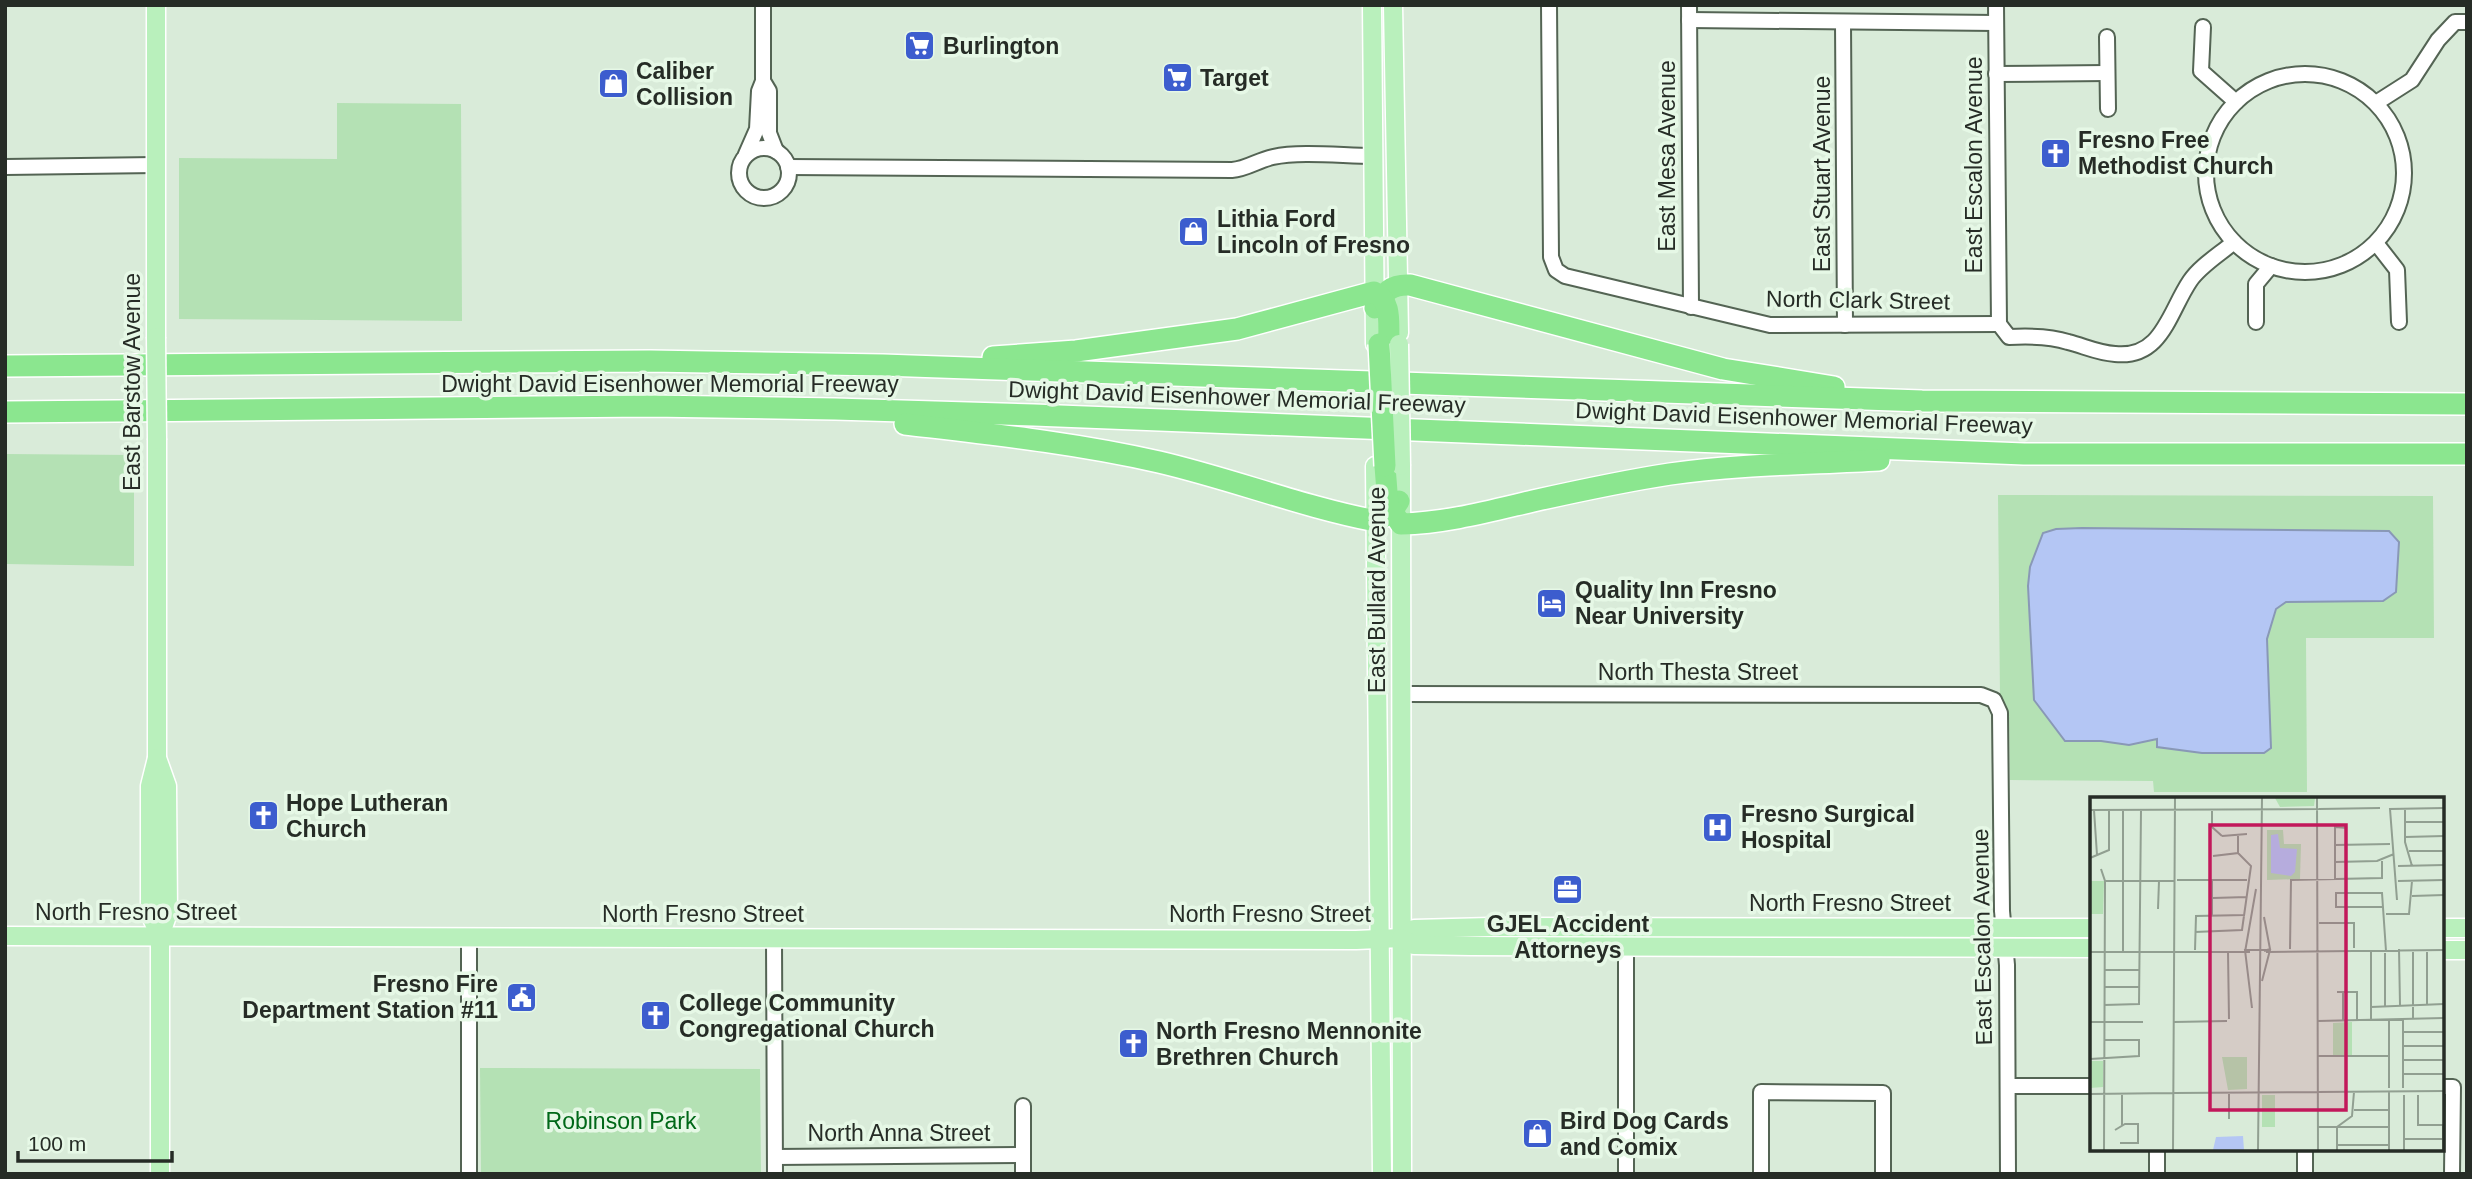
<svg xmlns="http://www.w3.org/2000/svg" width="2472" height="1179" font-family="Helvetica,sans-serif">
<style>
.green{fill:#b4e1b4}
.water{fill:#b4c6f4;stroke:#8998b6;stroke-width:2}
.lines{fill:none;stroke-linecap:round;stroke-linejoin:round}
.minor-casing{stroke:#546454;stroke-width:18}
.major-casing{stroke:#fff;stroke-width:21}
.highway-casing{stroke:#fff;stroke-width:24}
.minor{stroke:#fff;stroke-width:14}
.major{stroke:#b9f0bc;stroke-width:18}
.highway{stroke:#8be68f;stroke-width:21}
.major-bridge-casing{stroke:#fff;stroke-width:21;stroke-linecap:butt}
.highway-bridge-casing{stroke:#fff;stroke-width:24;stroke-linecap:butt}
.major-bridge{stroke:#b9f0bc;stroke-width:18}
.highway-bridge{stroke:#8be68f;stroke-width:21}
.labels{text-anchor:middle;stroke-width:7;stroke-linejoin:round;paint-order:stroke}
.poi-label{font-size:23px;font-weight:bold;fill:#262c26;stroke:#e6f8e6;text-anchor:start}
.street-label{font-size:23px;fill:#262c26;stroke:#e6f8e6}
.park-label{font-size:23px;fill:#006818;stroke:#e6f8e6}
.inset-road{fill:none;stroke:#919f91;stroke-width:2}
.view{fill:#c2185b;fill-opacity:0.15;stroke:#c2185b;stroke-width:3.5}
.inset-edge{fill:none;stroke:#262c26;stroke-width:3.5}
</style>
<rect width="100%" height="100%" fill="#d9ebd9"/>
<g class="green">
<polygon points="337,103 461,104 462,321 179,319 179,158 337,159"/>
<polygon points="5,454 134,455 134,566 5,564"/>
<polygon points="1998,495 2433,496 2434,638 2306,638 2307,792 2154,792 2153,781 2010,780 2009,715 2006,705 2000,696"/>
<polygon points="480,1068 760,1069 761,1174 481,1174"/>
</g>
<polygon class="water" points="2082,528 2389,531 2399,542 2396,592 2383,601 2286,602 2276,609 2267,639 2271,748 2264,753 2202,753 2157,747 2157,739 2129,745 2101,741 2065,741 2034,700 2028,586 2030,567 2043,533 2056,529"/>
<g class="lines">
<defs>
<g id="minor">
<polyline points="1549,5 1551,257 1556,270 1565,276 1770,325 1999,324"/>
<polyline points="1689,5 1691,307"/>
<polyline points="1996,5 1999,324"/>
<polyline points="1689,20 1996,23"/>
<polyline points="1843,23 1845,325"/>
<polyline points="2203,27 2201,71 2236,102"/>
<polyline points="2107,37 2108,109"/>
<circle cx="2305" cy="173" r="99"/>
<polyline points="1996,74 2107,73"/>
<polyline points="763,81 769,91 769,133 776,151"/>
<polyline points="2376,103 2412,80 2438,40 2455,22 2467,22"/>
<circle cx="764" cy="173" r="25"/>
<polyline points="746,154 757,129 759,91 763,81 763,5"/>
<polyline points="5,167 156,165"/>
<path d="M788,167L1232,170C1247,169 1258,160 1273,157C1301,151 1343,156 1373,156"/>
<polyline points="2376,243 2397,270 2399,322"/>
<polyline points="2256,322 2256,284 2271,266"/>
<path d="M1999,324L2009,337C2028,336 2050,336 2068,342C2084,346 2098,353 2115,354C2162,359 2169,312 2190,281C2200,266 2220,254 2234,242"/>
<polyline points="1401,694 1981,695 1994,700 2000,713 2002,911 2007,965 2008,1174"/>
<polyline points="774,939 775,1174"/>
<polyline points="2008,1086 2092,1086"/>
<polyline points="2442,1087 2453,1087 2452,1174"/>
<polyline points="1023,1106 1023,1174"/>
<polyline points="2157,1149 2157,1174"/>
<polyline points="2305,1149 2305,1174"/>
<polyline points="775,1157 1023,1155"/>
<polyline points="469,1174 469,938"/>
<polyline points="1626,1174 1626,947"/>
<polyline points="1761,1174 1761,1092 1883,1093 1883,1174"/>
</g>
<g id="major">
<polyline points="156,5 156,337"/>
<polyline points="1372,5 1375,344"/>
<polyline points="1393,5 1399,333"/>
<polyline points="157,440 157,758 167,786 168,913 160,936 160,1174"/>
<polyline points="1375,466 1382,1174"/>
<polyline points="1401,466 1402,1174"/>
<polyline points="157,758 150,786 150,914 160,936"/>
<polyline points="2442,928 2467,928"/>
<polyline points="5,936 1356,940 1401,938 1414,929 1490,927 2092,928"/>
<polyline points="1401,938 1414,945 1471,946 2092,948"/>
<polyline points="2442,950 2467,950"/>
</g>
<g id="highway">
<path d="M1375,308C1384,292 1391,284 1410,285L1723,369L1834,387"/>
<path d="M993,357L1076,351L1237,329L1374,292C1393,301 1388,325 1389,344"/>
<polyline points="5,366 650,361 883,365 1922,401 2467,404"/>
<polyline points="5,412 651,406 835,409 1034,415 2024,454 2467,454"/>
<path d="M905,424C990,434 1076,443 1159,462C1232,479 1303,507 1376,521L1392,512L1399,501"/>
<path d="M1385,466L1388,505L1401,524C1446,523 1490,511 1533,501C1578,491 1624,481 1670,474C1739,464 1809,464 1879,460"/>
</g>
</defs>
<use href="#minor" class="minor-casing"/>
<use href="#major" class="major-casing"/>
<use href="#highway" class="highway-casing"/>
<use href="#minor" class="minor"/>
<use href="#major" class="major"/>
<use href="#highway" class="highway"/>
<defs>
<g id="major-bridge">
<polyline points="156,337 157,440"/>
<polyline points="1399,344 1401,466"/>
</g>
<polyline id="highway-bridge" points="1379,344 1385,466"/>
</defs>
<use href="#major-bridge" class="major-bridge-casing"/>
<use href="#highway-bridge" class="highway-bridge-casing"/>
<use href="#major-bridge" class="major-bridge"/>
<use href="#highway-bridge" class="highway-bridge"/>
</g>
<defs>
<symbol id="supermarket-square" viewBox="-11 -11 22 22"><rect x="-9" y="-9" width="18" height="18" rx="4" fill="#3c5dce" stroke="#e6f8e6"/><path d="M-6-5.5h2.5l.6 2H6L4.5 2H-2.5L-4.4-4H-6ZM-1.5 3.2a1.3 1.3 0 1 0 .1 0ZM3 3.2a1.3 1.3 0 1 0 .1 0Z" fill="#fff"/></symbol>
<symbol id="shop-square" viewBox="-11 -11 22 22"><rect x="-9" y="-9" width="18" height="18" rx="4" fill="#3c5dce" stroke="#e6f8e6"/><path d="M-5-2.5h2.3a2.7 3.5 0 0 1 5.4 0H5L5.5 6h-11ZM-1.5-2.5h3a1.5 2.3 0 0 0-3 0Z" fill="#fff"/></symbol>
<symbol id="church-square" viewBox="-11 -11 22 22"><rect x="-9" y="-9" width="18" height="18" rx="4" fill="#3c5dce" stroke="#e6f8e6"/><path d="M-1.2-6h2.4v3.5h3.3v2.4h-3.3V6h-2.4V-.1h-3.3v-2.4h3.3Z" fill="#fff"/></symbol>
<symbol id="hotel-square" viewBox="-11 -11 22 22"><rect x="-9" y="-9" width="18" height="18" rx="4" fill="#3c5dce" stroke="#e6f8e6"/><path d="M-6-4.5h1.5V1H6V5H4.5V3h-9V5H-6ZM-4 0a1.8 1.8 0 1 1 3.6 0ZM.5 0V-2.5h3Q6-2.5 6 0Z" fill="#fff"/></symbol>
<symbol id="hospital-square" viewBox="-11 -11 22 22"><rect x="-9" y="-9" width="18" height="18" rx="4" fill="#3c5dce" stroke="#e6f8e6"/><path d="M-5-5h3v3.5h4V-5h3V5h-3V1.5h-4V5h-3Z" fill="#fff"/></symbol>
<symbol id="office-square" viewBox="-11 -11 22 22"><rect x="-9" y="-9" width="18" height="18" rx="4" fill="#3c5dce" stroke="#e6f8e6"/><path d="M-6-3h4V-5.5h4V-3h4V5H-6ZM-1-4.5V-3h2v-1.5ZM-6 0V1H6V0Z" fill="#fff"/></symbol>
<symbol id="civic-square" viewBox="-11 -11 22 22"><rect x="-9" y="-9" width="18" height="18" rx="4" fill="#3c5dce" stroke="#e6f8e6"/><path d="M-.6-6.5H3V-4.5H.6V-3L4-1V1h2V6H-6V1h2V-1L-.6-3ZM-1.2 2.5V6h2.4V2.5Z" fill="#fff"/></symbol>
</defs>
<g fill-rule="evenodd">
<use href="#supermarket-square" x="902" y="28" width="35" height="35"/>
<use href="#supermarket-square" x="1160" y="60" width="35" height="35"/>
<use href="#shop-square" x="596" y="66" width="35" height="35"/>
<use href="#church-square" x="2038" y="136" width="35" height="35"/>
<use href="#shop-square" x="1176" y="214" width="35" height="35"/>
<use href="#hotel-square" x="1534" y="586" width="35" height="35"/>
<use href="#church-square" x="246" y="798" width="35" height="35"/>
<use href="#hospital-square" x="1700" y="810" width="35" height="35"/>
<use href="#office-square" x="1550" y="872" width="35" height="35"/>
<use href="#civic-square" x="504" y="980" width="35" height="35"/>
<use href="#church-square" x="638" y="998" width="35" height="35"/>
<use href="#church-square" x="1116" y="1026" width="35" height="35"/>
<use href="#shop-square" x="1520" y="1116" width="35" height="35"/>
</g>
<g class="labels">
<g class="poi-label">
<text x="943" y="54">Burlington</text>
<text x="636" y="79">Caliber<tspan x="636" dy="26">Collision</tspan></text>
<text x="1200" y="86">Target</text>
<text x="2078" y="148">Fresno Free<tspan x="2078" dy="26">Methodist Church</tspan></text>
<text x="1217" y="227">Lithia Ford<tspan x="1217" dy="26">Lincoln of Fresno</tspan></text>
<text x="1575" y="598">Quality Inn Fresno<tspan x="1575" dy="26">Near University</tspan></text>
<text x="286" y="811">Hope Lutheran<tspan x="286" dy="26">Church</tspan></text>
<text x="1741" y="822">Fresno Surgical<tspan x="1741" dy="26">Hospital</tspan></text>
<text x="1568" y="932" text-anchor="middle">GJEL Accident<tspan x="1568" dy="26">Attorneys</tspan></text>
<text x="498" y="992" text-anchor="end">Fresno Fire<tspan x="498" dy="26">Department Station #11</tspan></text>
<text x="679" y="1011">College Community<tspan x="679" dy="26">Congregational Church</tspan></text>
<text x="1156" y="1039">North Fresno Mennonite<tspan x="1156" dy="26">Brethren Church</tspan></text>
<text x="1560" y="1129">Bird Dog Cards<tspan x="1560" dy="26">and Comix</tspan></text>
</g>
<g class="street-label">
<text transform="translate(1667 156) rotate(-90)" y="8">East Mesa Avenue</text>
<text transform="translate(1974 165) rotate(-90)" y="8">East Escalon Avenue</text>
<text transform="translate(1822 174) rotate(-90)" y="8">East Stuart Avenue</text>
<text transform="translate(1858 300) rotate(1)" y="8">North Clark Street</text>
<text transform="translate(132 382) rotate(-90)" y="8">East Barstow Avenue</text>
<text x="670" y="392">Dwight David Eisenhower Memorial Freeway</text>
<text transform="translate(1237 397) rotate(2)" y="8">Dwight David Eisenhower Memorial Freeway</text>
<text transform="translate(1804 418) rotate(2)" y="8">Dwight David Eisenhower Memorial Freeway</text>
<text transform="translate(1377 590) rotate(-90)" y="8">East Bullard Avenue</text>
<text x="1698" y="680">North Thesta Street</text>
<text x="1850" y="911">North Fresno Street</text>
<text x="136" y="920">North Fresno Street</text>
<text x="703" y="922">North Fresno Street</text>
<text x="1270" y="922">North Fresno Street</text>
<text transform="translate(1982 937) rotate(-91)" y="8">East Escalon Avenue</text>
<text x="899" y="1141">North Anna Street</text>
</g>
<g class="park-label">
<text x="621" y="1129">Robinson Park</text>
</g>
</g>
<g transform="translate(2090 797)">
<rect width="354" height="354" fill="#d9ebd9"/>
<path d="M185,1H225L224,9L190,10ZM177,33H193L194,47H211L210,82L177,83ZM0,84H14L13,117H0ZM262,225V258H243V226ZM132,260H157V292L138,293ZM0,264H13V290L0,291ZM172,298H185V330H172Z" fill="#b4e1b4"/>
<path d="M188,37L190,51L207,52L205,75L201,79L181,76V38ZM153,339L154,353H123L126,340Z" fill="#b4c6f4"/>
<path class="inset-road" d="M227,1L228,353M315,11V45L322,69M122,12V30L132,39M229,12L290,11M0,13L229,12M4,13L7,58M315,25H354M132,39L157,37M315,40L354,39M245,48L300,47M319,54H354M123,59L148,56V39M0,61L19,53V13M245,65L287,64L304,57M308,69L354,68M11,72L15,84L14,353M245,82V30L257,31M87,83H157M15,84H85M308,84L354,83M322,99L354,98M123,101L157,100M307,103L300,12L354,11M292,110H246V96H292L296,154M68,112L69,84M296,117H319L322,84M122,119V83M174,120L180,152L174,154M229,126H264V151M105,135L152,133L161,69L148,56M200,152L201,83L292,81V64M309,152L310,208M105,153L106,119L155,118M33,154V13M0,155H160M138,155L139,222M155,155L166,92M176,155L354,153M295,156V210M15,173H49M15,190H49M247,195H267V224M253,195V224M0,198V225M337,207V155M14,208L49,207L51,13M281,210L354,207M162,211L155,153H180L172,184M323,221V155M313,222V291M228,224L354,221M281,224V154M0,225H53M84,225L137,224M313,235H354M313,249H354M228,259H299M0,262L49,259V243H14M313,263H354M313,277H354M299,291V223M139,295V322M84,296L354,294M0,297L84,296M328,298V328H354M264,313H299M32,328V296M228,330H299M25,333L35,327H48V346H30M314,342H353M247,348H299M83,353L85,1M168,353L172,1M247,353V330L262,319L264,295M299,353V295M314,353V298M353,353V328"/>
<path class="view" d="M120,28H256V313H120Z"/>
<rect width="354" height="354" class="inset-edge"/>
</g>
<rect width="2472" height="1179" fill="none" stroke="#262c26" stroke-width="14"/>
<path d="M18 1151v10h154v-10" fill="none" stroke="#262c26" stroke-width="3.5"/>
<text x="28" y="1151" font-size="21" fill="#262c26" stroke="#e6f8e6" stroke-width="5" paint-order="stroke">100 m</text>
</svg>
